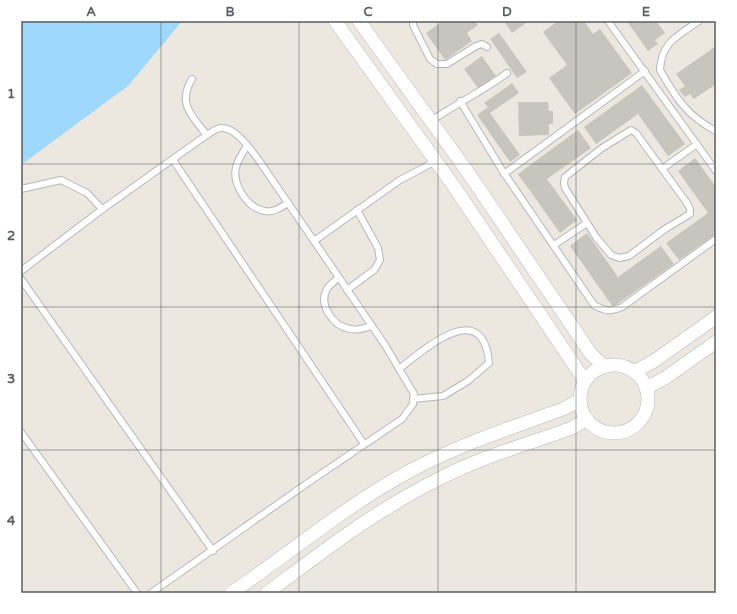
<svg xmlns="http://www.w3.org/2000/svg" width="737" height="614" font-family="'Varela Round',sans-serif">
<style>
.water{fill:#9ed9fd}
.building{fill:#c8c5bf}
.lines{fill:none;stroke-linecap:round;stroke-linejoin:round}
.service-casing{stroke:#b3b7bb;stroke-width:8}
.minor-casing{stroke:#b3b7bb;stroke-width:14}
.service{stroke:#fff;stroke-width:6}
.minor{stroke:#fff;stroke-width:13}
.grid{fill:none;stroke:#595d61;stroke-width:1;stroke-opacity:0.55}
.neatline{fill:none;stroke:#595d61;stroke-width:1.5}
.grid-label{font-size:13px;text-anchor:middle;font-weight:bold;fill:#595d61}
</style>
<rect width="100%" height="100%" fill="#ece8e0"/>
<polygon class="water" points="21,21 182,21 128,86 21,165"/>
<g class="building">
<polygon points="443,21 475,21 478,25 467,33 472,41 445,60 426,33"/>
<polygon points="504,21 529,21 512,33"/>
<polygon points="558,21 584,21 593,34 600,29 632,73 575,114 549,78 567,65 543,32"/>
<polygon points="627,21 656,21 665,33 655,40 658,44 648,51"/>
<polygon points="499,33 527,72 517,78 490,39"/>
<polygon points="716,46 716,84 694,99 690,94 685,97 679,90 685,86 676,74"/>
<polygon points="482,56 496,76 478,88 464,69"/>
<polygon points="512,83 519,93 490,113 520,155 510,162 477,115 488,107 484,103"/>
<polygon points="642,85 685,144 668,156 638,114 596,144 584,127"/>
<polygon points="518,102 548,102 549,111 553,111 553,124 549,124 549,135 519,136"/>
<polygon points="578,130 591,148 547,179 577,220 560,233 518,174"/>
<polygon points="695,158 716,187 716,234 679,260 666,243 708,213 678,171"/>
<polygon points="587,233 618,277 661,246 674,264 613,307 570,246"/>
</g>
<g class="lines">
<defs>
<g id="service">
<polyline points="413,21 413,25 430,59 437,64 447,64 476,46 482,44 487,47"/>
<polyline points="608,21 716,171"/>
<path d="M699,21C679,35 661,42 660,70C676,98 687,116 716,131"/>
<path d="M192,79C177,103 192,117 207,135"/>
<path d="M460,101L502,170L594,305C605,311 610,312 622,307L716,239"/>
<path d="M431,121C456,104 483,91 507,73"/>
<polygon points="631,130 636,133 687,203 690,209 690,214 665,229 629,256 619,258 611,255 596,237 565,188 564,183 565,177 602,148"/>
<path d="M247,145C244,152 237,160 236,168C232,184 248,209 265,211C274,213 281,207 288,203"/>
<polyline points="173,160 364,444"/>
<polyline points="662,169 697,144"/>
<polyline points="504,174 645,71"/>
<polyline points="21,189 61,180 87,193 102,209"/>
<polyline points="314,241 400,180 436,161"/>
<polyline points="554,245 587,223"/>
<path d="M21,271L100,211L201,139C206,136 212,131 217,129C233,123 250,149 258,159L385,345L414,394L413,404L402,419L309,482L151,593"/>
<path d="M338,278C335,281 329,285 327,289C318,305 333,326 350,329C357,331 364,328 371,326"/>
<polyline points="21,279 213,551"/>
<polyline points="347,290 374,270 380,260 378,248 357,210"/>
<path d="M399,369C426,348 483,297 489,363L468,381L443,396L413,399"/>
<polyline points="21,432 137,593"/>
</g>
<g id="minor">
<polyline points="335,21 453,185 585,381"/>
<polyline points="359,21 467,171 591,354 604,366"/>
<circle cx="614" cy="399" r="34"/>
<polyline points="634,372 654,361 716,317"/>
<polyline points="646,388 665,378 716,342"/>
<path d="M231,593C290,553 344,507 406,473C456,446 510,428 563,409L580,400"/>
<path d="M267,593C322,552 377,509 439,479C480,457 528,444 572,428L587,419"/>
</g>
</defs>
<use href="#service" class="service-casing"/>
<use href="#minor" class="minor-casing"/>
<use href="#service" class="service"/>
<use href="#minor" class="minor"/>
</g>
<path class="grid" d="M161,21V593M299,21V593M438,21V593M576,21V593M21,164H716M21,307H716M21,450H716"/>
<rect width="737" height="614" fill="none" stroke="#ffffff" stroke-width="44"/>
<rect x="22" y="22" width="693" height="570" class="neatline"/>
<g class="grid-label">
<text x="91" y="16">A</text>
<text x="230" y="16">B</text>
<text x="368" y="16">C</text>
<text x="507" y="16">D</text>
<text x="646" y="16">E</text>
<text x="11" y="98">1</text>
<text x="11" y="240">2</text>
<text x="11" y="383">3</text>
<text x="11" y="525">4</text>
</g>
</svg>
